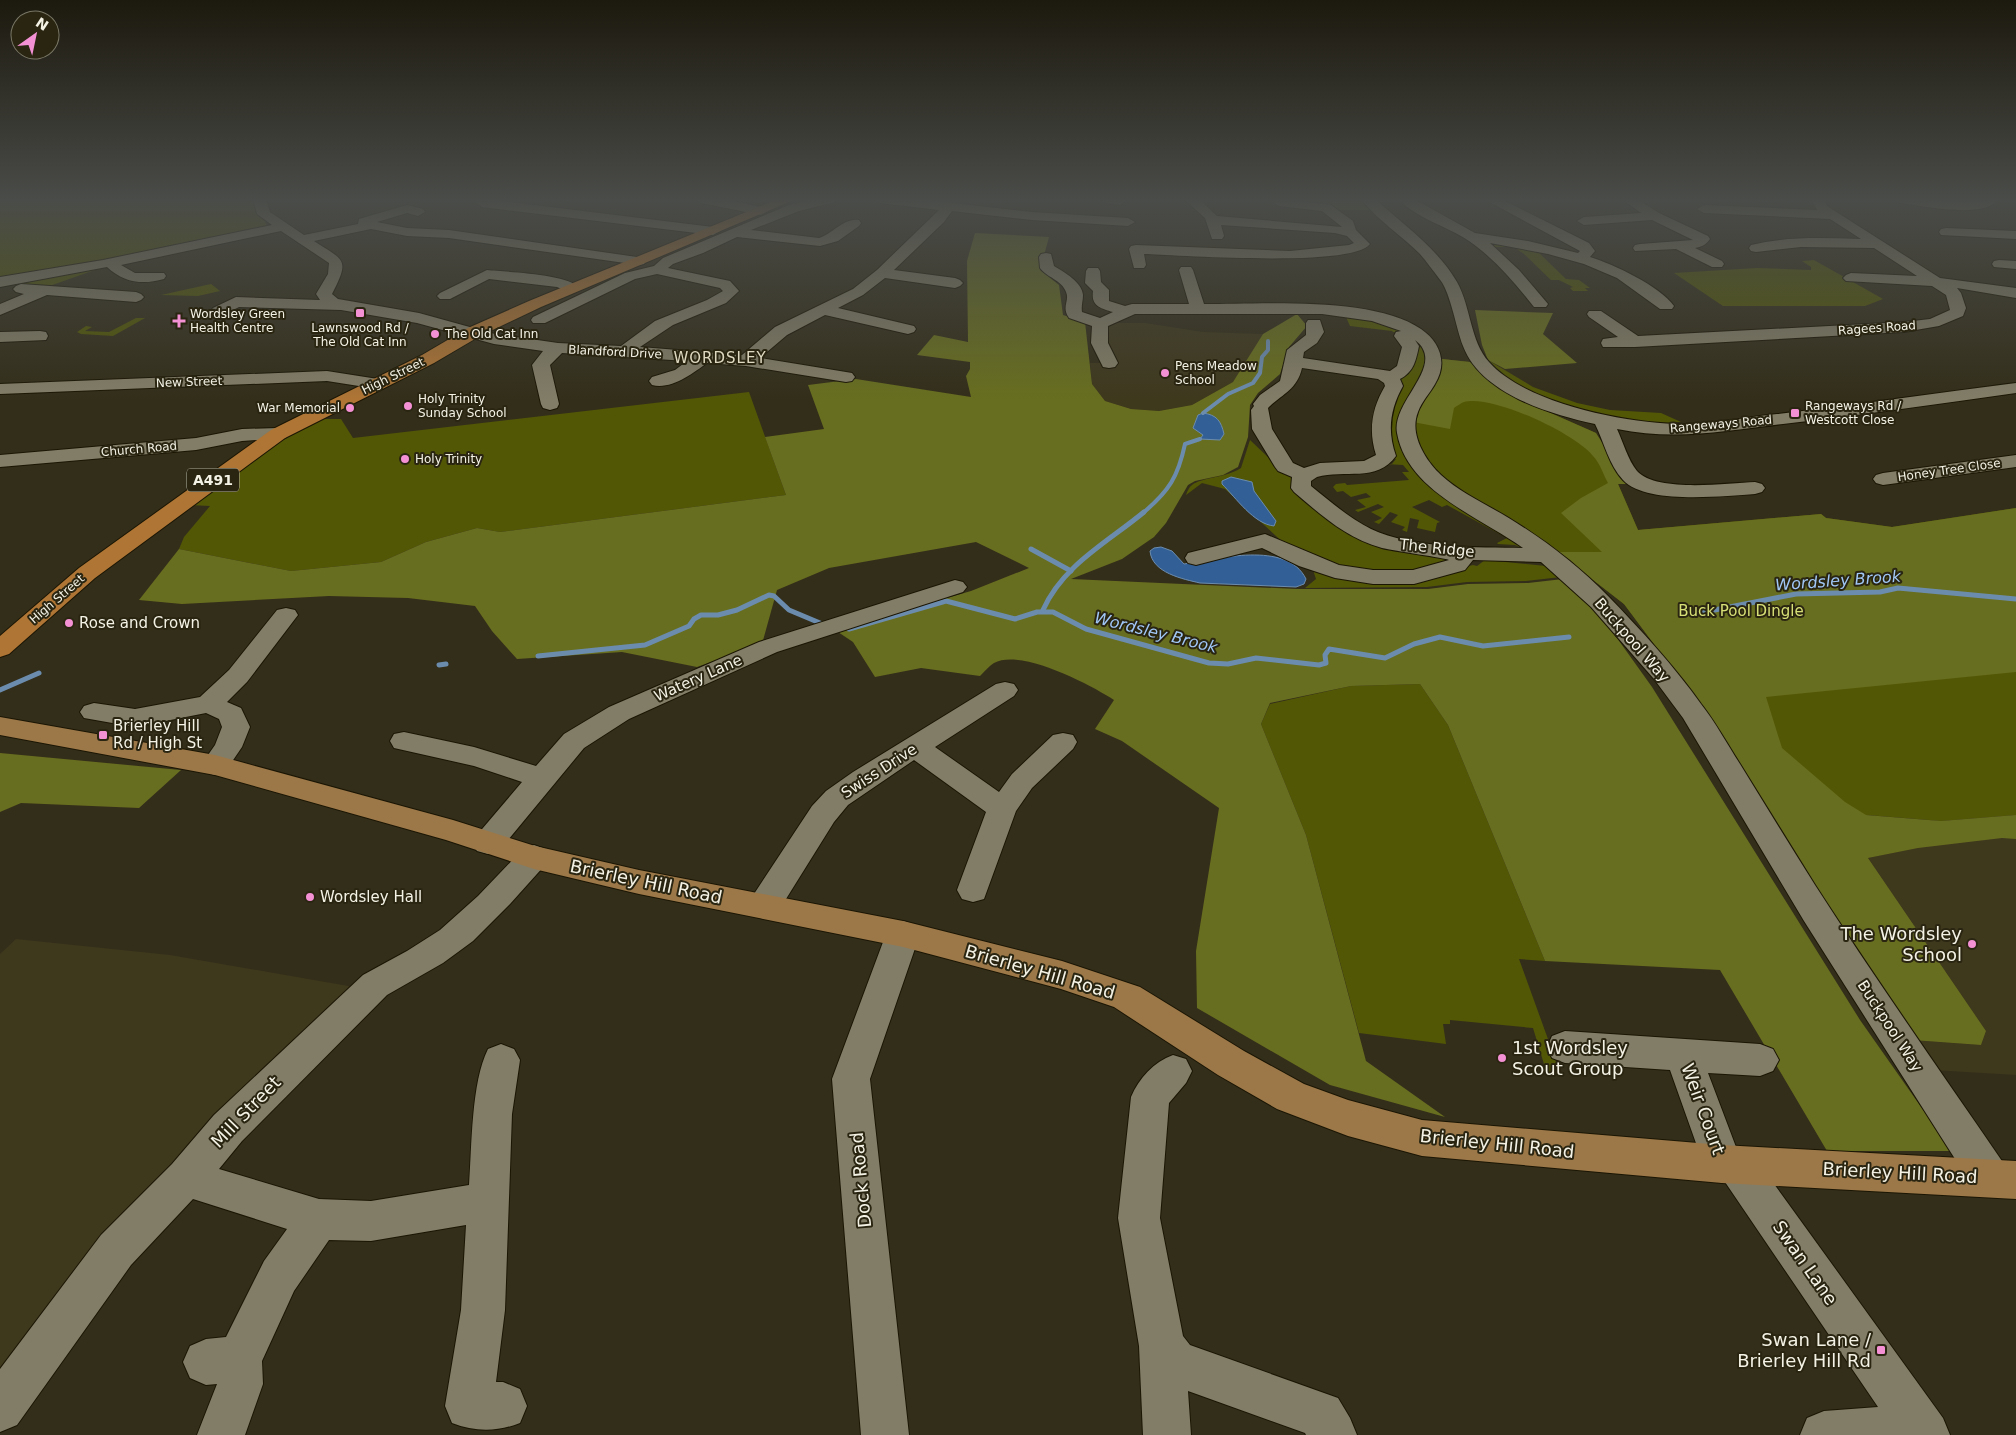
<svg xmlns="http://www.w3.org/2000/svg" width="2016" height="1435" font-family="'DejaVu Sans',sans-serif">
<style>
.built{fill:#3e381d}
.green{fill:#525706}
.forest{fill:#686e1f}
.water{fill:#326096;stroke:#6c8cae}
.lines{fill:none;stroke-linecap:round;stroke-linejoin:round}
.stream-far1{stroke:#6c8cae;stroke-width:4}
.stream{stroke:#6c8cae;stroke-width:5}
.minor-casing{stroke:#1b1604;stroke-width:2}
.major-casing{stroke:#1b1604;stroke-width:2}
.highway-casing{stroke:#1b1604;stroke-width:2}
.minor{fill:#827d67;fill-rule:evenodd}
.major{fill:#9c7849;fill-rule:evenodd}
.highway{fill:#ae7535;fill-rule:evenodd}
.poi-dot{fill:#f491d4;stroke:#292511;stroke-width:2}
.labels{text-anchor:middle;stroke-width:4;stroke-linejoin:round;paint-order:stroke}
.far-poi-label{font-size:12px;fill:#f4f2e5;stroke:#292511;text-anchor:start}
.far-street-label{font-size:12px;fill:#f4f2e5;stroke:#292511}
.shield{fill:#292511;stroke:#b7b4a5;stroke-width:1}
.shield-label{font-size:14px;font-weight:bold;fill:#f4f2e5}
.far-quarter-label{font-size:15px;letter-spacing:1px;fill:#dfd9c1;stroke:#292511}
.street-label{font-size:15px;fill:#f4f2e5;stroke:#292511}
.park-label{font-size:15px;fill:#d7e076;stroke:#292511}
.poi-label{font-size:15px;fill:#f4f2e5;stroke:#292511;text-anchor:start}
.water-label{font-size:16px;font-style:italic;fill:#a1c7f6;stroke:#292511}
.near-street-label{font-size:18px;fill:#f4f2e5;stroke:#292511}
.near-poi-label{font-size:18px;fill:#f4f2e5;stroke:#292511;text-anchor:end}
</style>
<rect width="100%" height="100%" fill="#332e1a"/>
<g class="built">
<polygon points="1115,323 1145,323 1203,332 1263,334 1257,346 1233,382 1192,405 1159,411 1131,409 1105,401 1092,384 1090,363 1117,363 1106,341 1104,331"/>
<polygon points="2016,672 2016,1075 1932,1070 1912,1040 1981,1045 1986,1031 1868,858 1917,848"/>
<polygon points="16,939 170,955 354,987 0,1379 0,954"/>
</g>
<g class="green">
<polygon points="0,199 254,199 267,226 261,230 111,261 0,279"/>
<polygon points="1274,199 1362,201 1371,210 1338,210"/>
<polygon points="1493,243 1537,251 1566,279 1579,280 1590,288 1585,288 1588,291 1573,291 1570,288 1573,287 1559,280 1551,280 1524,254 1514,247 1494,247 1491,244"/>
<polygon points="1814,260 1883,299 1865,306 1723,306 1674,273 1757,268 1811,270 1811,267 1802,261"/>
<polygon points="106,266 41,289 15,284 21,282"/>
<polygon points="211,284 220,291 198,296 161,295"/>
<path d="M1346,317C1360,318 1407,328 1416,336C1425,344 1429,361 1424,372C1414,392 1399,406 1398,430C1397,445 1407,459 1416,471L1522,548L1515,545L1498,544L1497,543L1507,538L1447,505L1442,507L1429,500L1412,507L1440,522L1437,523L1435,532L1417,528L1419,520L1410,518L1407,532L1402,530L1405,527L1391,522L1398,515L1390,512L1379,524L1374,522L1382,518L1371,512L1384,507L1378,504L1358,512L1355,510L1366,507L1357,500L1371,497L1366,493L1351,497L1343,491L1337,492L1333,487L1336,484L1345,483L1347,485L1409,480L1402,472H1409L1403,465L1386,464H1392L1396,459L1392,457L1386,434L1399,379L1409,374L1410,370L1404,334L1393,332L1392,331L1350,326Z"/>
<polygon points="136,318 145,318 113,336 81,334 77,332 86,326 92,327 85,331 109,332"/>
<polygon points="1442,359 1470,362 1489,380 1510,395 1596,433 1638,530 1821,514 1826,518 1892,527 2016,508 2016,815 1941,821 1867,815 1868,858 1704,711 1624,604 1557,552 1461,494 1426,462 1414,440 1413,422"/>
<path d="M1488,360L1533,387L1577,403L1610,410L1661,413L1681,422H1677L1676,424C1621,422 1522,406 1488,360Z"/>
<polygon points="749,392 786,495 500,532 477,528 426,542 381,562 291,571 179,549 184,537 210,506 189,505 267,450 318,419 341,419 353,438"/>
<path d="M1250,440L1272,461L1291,474L1293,481L1333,520L1445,555L1451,562L1415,571L1393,573L1342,568L1288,547L1225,489L1202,483L1186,495C1187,492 1189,487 1192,485C1202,477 1226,478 1241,468Z"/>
<polygon points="1485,560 1546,566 1561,577 1526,581 1467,582 1427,587 1305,588 1316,579 1312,567 1425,578 1473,565 1477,566"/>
<polygon points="1420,684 1448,725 1545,961 1519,959 1561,1075 1547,1074 1533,1028 1450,1020 1450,1024 1443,1024 1446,1044 1359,1033 1306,835 1261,724 1270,704 1351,686"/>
</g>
<g class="forest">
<path d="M975,233L1049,237L1040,270L1059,285L1063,315L1085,322L1092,384L1105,401L1131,409L1159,411L1192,405L1233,382L1263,334L1297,314L1307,326L1289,347L1280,374L1258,393L1250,405L1248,437L1238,467L1223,475L1195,481L1188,485L1166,523L1154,537L1122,559L1071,579L1297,589H1428L1468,584L1528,583L1563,579L1607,624L1652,687L1860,1020L1952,1151H1827L1720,970L1545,961L1448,725L1420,684L1351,686L1270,703L1261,724L1306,835L1366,1061L1445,1117L1330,1085L1197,1008L1196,951L1219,808L1122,741L1095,729L1114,700C1091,685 1021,648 994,663C989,666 984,672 980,676L921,668L875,677L853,642L835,630L971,591L1029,568L976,542L829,568L777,590L762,644L697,667L622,652L517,659L492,631L475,606L408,598L329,596L182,604L139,600L179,549L291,571L381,562L426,542L477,528L500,532L786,495L765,437L824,429L808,385L856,379L971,397L966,376L970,369V362L917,355L934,335L968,342L967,261Z"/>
<polygon points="1475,310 1553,313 1543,334 1577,363 1505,369 1488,360 1482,345"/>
<path d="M1442,359L1470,362L1489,380L1510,395L1596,433L1629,484H1618L1638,530L1821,514L1826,518L1892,527L2016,508V672L1766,697L1782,748L1845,802L1866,815L1941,821L2016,815V839L2002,838L1918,848L1868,858L1986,1031L1981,1045L1912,1040L1704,711L1624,604L1557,552H1602L1561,513L1581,498L1608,483C1603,474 1600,463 1593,456C1576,434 1492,394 1464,402C1461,403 1457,406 1454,408L1450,429L1413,422Z"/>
<polygon points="0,753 181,770 139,808 21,803 0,812"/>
</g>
<g class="water">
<path d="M1203,413C1217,415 1221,421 1224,434L1220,440L1200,439L1203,435L1193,428L1198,415Z"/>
<path d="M1231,477L1252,482L1254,491L1276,521L1274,526C1254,524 1236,498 1222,484V481Z"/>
<path d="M1161,547L1172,551L1184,564C1217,559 1287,540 1306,579L1304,584L1296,587L1200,583C1183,579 1152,573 1150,551L1154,548Z"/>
</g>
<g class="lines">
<g class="stream-far1">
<polyline points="1203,413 1228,394 1253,383 1260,373 1262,357 1268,350 1268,341"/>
<path d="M1143,513C1169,491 1178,477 1185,444L1200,439"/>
</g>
<g class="stream">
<polyline points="1031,549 1071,571"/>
<path d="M1043,610C1063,565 1108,542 1144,512"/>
<polyline points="1694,614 1796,594 1880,592 1898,588 2016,599"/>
<polyline points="849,629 946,601 1015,619 1037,612 1053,612 1086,629 1209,663 1228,664 1256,658 1319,665 1326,663 1325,655 1329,649 1385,658 1414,644 1440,637 1483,646 1569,637"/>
<polyline points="538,656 645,645 689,626 694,619 701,615 718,615 737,610 769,595 774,596 789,610 820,623"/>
<polyline points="439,665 446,664"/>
<polyline points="0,690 39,673"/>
</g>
<defs>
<g id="minor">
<path d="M253,199H266L270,212L304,235L358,224L359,219L407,205L423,209L425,212L418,216L407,213L377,222L407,228L449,230L644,258L646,261L644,264L639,265L449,238L407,236L371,229L314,241C345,261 350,259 332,294L338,299L419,313L495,334L558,343L621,346L655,321L707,300L723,291L720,288L657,274L635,279L545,323H533L531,320L533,317L625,273L654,266L663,258L789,205L813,199H836L835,202L799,211L751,230L819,238C832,234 845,217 859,220L861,223L859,226L838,241L820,246L737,237L703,253L673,264L668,268L730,281L739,291L726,303L673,325L640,347L742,355L775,327L853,289L877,270L939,210L880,203L874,199H919L1032,212L1128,218L1135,222L1128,226L1032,220L952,211L944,222L894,270L955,278L960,280L963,283L960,286L955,288L885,278L863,295L838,308L914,326L916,329L914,332L908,334L825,315L787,335L760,358L846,372L852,373L855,377L852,381L846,382L746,366L707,363C692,374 671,390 652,385L649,381L652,377L675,370L687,361L562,353L550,365L559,404L557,408L550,410L543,408L541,404L532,365L543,351L494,344L417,323L341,310L239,307L225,314H213L211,311L213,308L236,297L320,300L316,294L328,274L329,263L281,231L121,265L135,273H164L166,276L164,279C143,285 124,283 107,267L0,287V277L103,260L272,225L257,214Z"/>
<polygon points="485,199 713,227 720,231 713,235 482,207 476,203 477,200"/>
<polygon points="695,199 723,199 766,208 768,211 761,215 701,203"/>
<polygon points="1102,199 1125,199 1126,201 1120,205 1103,202"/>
<path d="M1184,199H1199L1217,216L1342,227L1322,211L1279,206L1273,202L1274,199L1326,204L1331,205L1353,221L1356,230L1370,244C1352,268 1179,255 1144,254L1146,265L1144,268H1134L1129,249L1131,246L1136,245L1290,251L1349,245L1354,243L1347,236L1335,233L1221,225L1224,236L1222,239H1212L1205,218Z"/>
<path d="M1361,199H1375C1403,224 1438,249 1457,282C1471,307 1470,341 1489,362C1526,404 1629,424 1683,424C1713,424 1747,417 1777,414C1857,405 1936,393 2016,383V393C1938,404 1861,415 1783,424C1726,431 1674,441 1617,429C1623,442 1628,460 1637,471C1657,493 1728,483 1755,482L1762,484L1765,488L1762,492L1755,494C1723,496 1646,505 1623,480C1609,465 1604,442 1595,424C1550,414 1481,394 1463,346C1456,328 1451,295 1441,281C1434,272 1427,262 1420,254C1401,235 1377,220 1361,199Z"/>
<path d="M1399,199H1414L1475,233L1528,241L1578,253L1580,251L1484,199H1501L1589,243L1595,251L1590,257C1613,264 1660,286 1674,306L1672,309H1660L1617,278L1584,264L1548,254L1490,243L1519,270L1548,304L1546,307H1534C1515,283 1495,259 1469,241C1449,227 1415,218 1399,199Z"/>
<path d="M1622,199H1637L1659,213L1708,236L1710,239C1706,245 1701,247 1695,248L1722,261L1724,264L1722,267H1712L1676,249L1635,251L1633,248L1635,245L1640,244L1693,240L1652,220L1584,225L1577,221L1584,217L1641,213Z"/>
<path d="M1811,199H1824L1827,206L1940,278L2016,288V298L1957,288L1961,293L1966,308L1963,316L1939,326L1904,332L1635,347H1603L1601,343L1603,339L1618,337L1589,317L1587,314L1589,311H1601L1638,336L1904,322L1930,319L1950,310L1946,295L1932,286L1846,281L1843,278L1846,275L1851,273L1917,276L1874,248L1801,247L1756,252L1751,251L1749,248L1751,245C1787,236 1824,238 1861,239L1830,219L1704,213L1697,209L1704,205L1817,210Z"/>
<path d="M1895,199L1961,202L1998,200C1982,219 1923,206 1901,203Z"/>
<polygon points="1946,228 2016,231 2016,239 1941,235 1939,232 1941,229"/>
<path d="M1046,253L1051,254L1054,266C1064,272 1082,282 1083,295C1083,301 1081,306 1082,312L1100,318L1113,312C1100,308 1091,306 1093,291L1085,283L1086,271L1088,268H1098L1100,271L1101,282L1109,290V301L1125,306L1132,304H1189L1179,270L1181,267H1191L1193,270L1204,304C1262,304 1374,296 1421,329C1440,342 1448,363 1435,384C1430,393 1422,401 1418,412C1409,434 1425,460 1441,475C1462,494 1488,505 1512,520C1546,541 1580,567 1608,596C1641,630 1674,666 1701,704C1716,723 1727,744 1740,764C1765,805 1790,845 1815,885C1876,980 1941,1072 2004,1164L2010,1178L2004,1192L1990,1197L1976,1192L1804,921L1683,718L1654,679L1591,607L1541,562L1473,560L1465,570L1414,584H1373L1335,578L1299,566L1262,548L1196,565L1188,563L1185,558L1188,553L1265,534L1339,565L1373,570H1413L1449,560C1446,558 1394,551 1382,548C1346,538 1321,515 1294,492L1291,488L1292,477L1278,471L1275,467L1252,429L1251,410L1254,406L1253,404L1260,395L1280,381L1287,350L1306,335V323L1308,320H1320L1324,332L1317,343L1304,352L1303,358L1390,371L1397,366L1402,347L1394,336L1396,332L1401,331L1372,321L1322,314H1135L1108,326V343L1118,363L1115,367L1109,368L1103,367L1091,343L1092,326L1069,318C1061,307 1070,301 1066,292C1062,280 1046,277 1040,268L1039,257L1041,254ZM1415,340C1448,365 1391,401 1397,433C1407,491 1480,517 1523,548C1477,547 1413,549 1371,529C1349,518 1331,502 1311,486V481L1317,477C1344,469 1377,483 1396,456C1387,431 1390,409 1403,386L1400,379C1414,372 1416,360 1419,346ZM1302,368L1378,379L1384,383L1385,386C1372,408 1368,430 1376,455L1364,461L1320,463L1304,468L1293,463L1272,429L1268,408C1282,394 1297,390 1302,368Z"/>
<polygon points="1999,260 2016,261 2016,269 1994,267 1992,264 1994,261"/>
<path d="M487,270C506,272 569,274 579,288L576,291L571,293L557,287L489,279L450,299H440L437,296L440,293Z"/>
<polygon points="21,284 136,292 141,294 144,297 141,300 136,302 47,295 0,315 0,304 24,294 16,292 13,289 16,286"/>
<polygon points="40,331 46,332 48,336 46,340 0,342 0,332"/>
<polygon points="327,371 378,379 384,380 387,384 384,388 378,389 327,381 0,394 0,384"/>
<polygon points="278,428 285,430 288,434 285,438 242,441 196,450 0,467 0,455 196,438 242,429"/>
<polygon points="2016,455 2016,467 1883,485 1876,483 1873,479 1876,475 1883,473"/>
<polygon points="955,580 963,582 967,587 963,592 777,652 629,719 584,748 499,851 488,854 477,851 472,843 477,835 522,782 474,766 394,748 390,741 394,734 404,732 474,747 536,766 564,734 609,707 759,642"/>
<polygon points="286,608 295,610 298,615 247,682 227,702 241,708 250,727 242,747 225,772 215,775 205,772 201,765 215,745 222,727 219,719 206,713 135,727 84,718 80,712 84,706 94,703 135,709 200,697 229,670 277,610"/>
<polygon points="1005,682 1014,684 1018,690 1014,696 935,747 999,792 1012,774 1053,735 1063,733 1073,735 1077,742 1073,749 1032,788 1016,811 984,899 973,902 962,899 957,890 986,812 914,760 848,805 834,822 776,915 764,919 752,915 748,906 752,897 812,806 826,791 853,772 996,684"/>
<path d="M534,845L545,849L550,857L545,865L510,904L473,941L443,963L387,995L242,1141L219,1169L319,1199L371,1201L469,1185C472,1146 471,1083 488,1049L501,1044L514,1049L520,1060L512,1114L505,1310L496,1382H503L520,1389L527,1406L520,1423C497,1432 475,1432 452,1423L445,1406L461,1310L466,1225L371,1241L329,1240L294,1291L262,1361L263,1384L245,1435H197L217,1384L206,1385L190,1378L183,1362L190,1346L206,1339L226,1337L264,1261L287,1229L193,1199L131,1265L17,1425L0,1432V1369L101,1235L172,1164L214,1115L363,975L407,951L440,930L478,896L523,849Z"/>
<polygon points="903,921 915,925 920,934 870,1079 909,1435 861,1435 832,1079 886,934 891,925"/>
<polygon points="1565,1031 1760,1044 1773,1049 1779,1060 1773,1071 1760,1076 1708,1073 1736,1147 1751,1152 1943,1418 1950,1435 1800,1435 1807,1418 1824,1411 1878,1407 1725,1182 1722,1183 1708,1177 1670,1070 1565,1063 1552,1058 1547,1047 1552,1036"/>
<path d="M1173,1055L1186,1059L1192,1071L1186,1083L1169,1103L1160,1218L1183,1336L1190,1345L1338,1398L1350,1418L1357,1435H1306L1305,1433L1188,1391L1191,1435H1143L1139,1346L1118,1218L1131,1097C1139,1078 1154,1062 1173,1055Z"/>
</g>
<polygon id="major" points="0,717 215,755 453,820 535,846 639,870 903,921 1062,961 1140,987 1244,1051 1304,1084 1348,1100 1422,1120 1722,1145 2016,1161 2016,1199 1722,1183 1422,1156 1348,1136 1277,1109 1218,1075 1114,1007 1061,989 903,947 639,894 534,869 446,840 215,775 0,735"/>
<polygon id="highway" points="778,199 796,199 541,307 480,336 434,363 285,438 95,578 9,654 0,657 0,636 79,568 271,430 422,355 468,328 529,301"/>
</defs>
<use href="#minor" class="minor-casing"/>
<use href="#major" class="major-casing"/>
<use href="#highway" class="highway-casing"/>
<use href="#minor" class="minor"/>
<use href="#major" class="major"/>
<use href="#highway" class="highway"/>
</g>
<linearGradient id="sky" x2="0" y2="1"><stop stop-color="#1c190e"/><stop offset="0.5" stop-color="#4a4c49"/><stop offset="1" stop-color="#4a4c49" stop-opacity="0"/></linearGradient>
<rect width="2016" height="400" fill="url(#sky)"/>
<g class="poi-dot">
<rect x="355" y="308" width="10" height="10" rx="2.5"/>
<path d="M176.5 313.5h5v5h5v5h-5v5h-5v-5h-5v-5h5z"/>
<circle cx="435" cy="334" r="5"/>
<circle cx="1165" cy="373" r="5"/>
<circle cx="408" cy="406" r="5"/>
<circle cx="350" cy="408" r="5"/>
<rect x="1790" y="408" width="10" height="10" rx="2.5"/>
<circle cx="405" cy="459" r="5"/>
<circle cx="69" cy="623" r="5"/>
<rect x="98" y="730" width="10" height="10" rx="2.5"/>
<circle cx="310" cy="897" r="5"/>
<circle cx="1972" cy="944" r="5"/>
<circle cx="1502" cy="1058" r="5"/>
<rect x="1876" y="1345" width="10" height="10" rx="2.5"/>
</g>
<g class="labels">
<g class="far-poi-label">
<text x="190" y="318">Wordsley Green<tspan x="190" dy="14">Health Centre</tspan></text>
<text x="360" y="332" text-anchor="middle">Lawnswood Rd /<tspan x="360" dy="14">The Old Cat Inn</tspan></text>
<text x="445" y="338">The Old Cat Inn</text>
<text x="1175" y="370">Pens Meadow<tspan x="1175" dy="14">School</tspan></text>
<text x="418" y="403">Holy Trinity<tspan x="418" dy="14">Sunday School</tspan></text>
<text x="1805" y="410">Rangeways Rd /<tspan x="1805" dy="14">Westcott Close</tspan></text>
<text x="340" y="412" text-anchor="end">War Memorial</text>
<text x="415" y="463">Holy Trinity</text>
</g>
<g class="far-street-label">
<text transform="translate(1877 328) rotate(-4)" y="4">Ragees Road</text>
<text transform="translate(615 352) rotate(3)" y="4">Blandford Drive</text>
<text transform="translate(393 376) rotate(-26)" y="4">High Street</text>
<text transform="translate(189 382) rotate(-2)" y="4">New Street</text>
<text transform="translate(1721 424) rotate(-5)" y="4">Rangeways Road</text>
<text transform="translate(139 449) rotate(-5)" y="4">Church Road</text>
<text transform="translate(1949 470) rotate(-8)" y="4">Honey Tree Close</text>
<text transform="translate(57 599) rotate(-41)" y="4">High Street</text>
</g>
<rect class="shield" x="187" y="468.5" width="52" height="23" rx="4"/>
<g class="shield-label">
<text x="213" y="485">A491</text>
</g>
<g class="far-quarter-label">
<text x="720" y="363">WORDSLEY</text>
</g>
<g class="street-label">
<text transform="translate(1437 548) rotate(6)" y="5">The Ridge</text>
<text transform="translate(1632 640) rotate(49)" y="5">Buckpool Way</text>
<text transform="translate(698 678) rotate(-24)" y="5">Watery Lane</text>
<text transform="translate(879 771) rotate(-33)" y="5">Swiss Drive</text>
<text transform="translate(1890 1026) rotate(57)" y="5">Buckpool Way</text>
</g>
<g class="park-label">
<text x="1741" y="616">Buck Pool Dingle</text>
</g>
<g class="poi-label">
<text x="79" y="628">Rose and Crown</text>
<text x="113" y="731">Brierley Hill<tspan x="113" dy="17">Rd / High St</tspan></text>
<text x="320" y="902">Wordsley Hall</text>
</g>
<g class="water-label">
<text transform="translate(1838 580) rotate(-4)" y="6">Wordsley Brook</text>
<text transform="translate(1156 632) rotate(14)" y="6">Wordsley Brook</text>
</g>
<g class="near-street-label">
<text transform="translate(646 882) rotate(12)" y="6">Brierley Hill Road</text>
<text transform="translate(1040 972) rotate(16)" y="6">Brierley Hill Road</text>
<text transform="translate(1703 1109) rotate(70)" y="6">Weir Court</text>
<text transform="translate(246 1112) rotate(-46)" y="6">Mill Street</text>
<text transform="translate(1497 1144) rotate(6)" y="6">Brierley Hill Road</text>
<text transform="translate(1900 1173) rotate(3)" y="6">Brierley Hill Road</text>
<text transform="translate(861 1180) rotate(-95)" y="6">Dock Road</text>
<text transform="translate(1805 1263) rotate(55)" y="6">Swan Lane</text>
</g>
<g class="near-poi-label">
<text x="1962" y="940">The Wordsley<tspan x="1962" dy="21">School</tspan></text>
<text x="1512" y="1054" text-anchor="start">1st Wordsley<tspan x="1512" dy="21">Scout Group</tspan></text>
<text x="1871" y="1346">Swan Lane /<tspan x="1871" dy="21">Brierley Hill Rd</tspan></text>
</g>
</g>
<g transform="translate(35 35) rotate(33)"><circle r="24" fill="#292511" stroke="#7a7766"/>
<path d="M0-4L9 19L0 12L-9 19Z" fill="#f491d4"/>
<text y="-8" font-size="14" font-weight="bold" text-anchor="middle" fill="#f4f2e5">N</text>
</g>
</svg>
